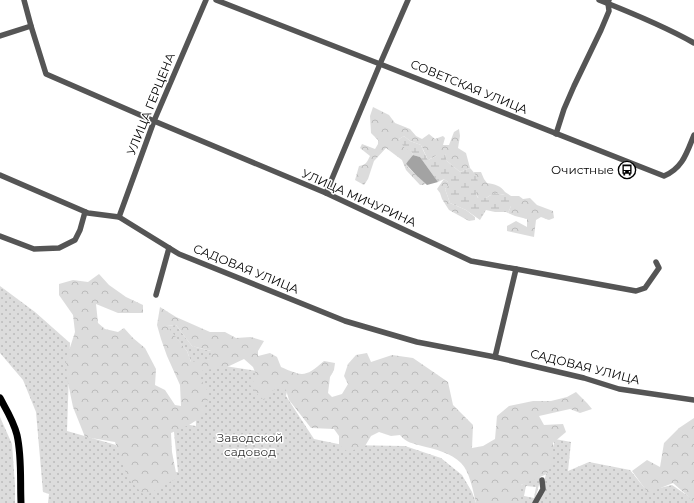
<svg xmlns="http://www.w3.org/2000/svg" width="694" height="503" font-family="Montserrat,sans-serif">
<style>
.green{fill:url(#green-dots);fill-rule:evenodd}
.forest{fill:url(#forest-crowns);fill-rule:evenodd}
.wetland{fill:url(#wetland-marsh)}
.water{fill:#a3a3a3}
.lines{fill:none;stroke-linecap:round;stroke-linejoin:round}
.minor{stroke:#555;stroke-width:5.5}
.major{stroke:#000;stroke-width:7}
.labels{text-anchor:middle;stroke-width:3;stroke-linejoin:round;paint-order:stroke}
.street-label{font-size:12px;fill:#000;stroke:#fff}
.poi-label{font-size:12px;fill:#000;stroke:#fff;text-anchor:end}
.park-label{font-size:12px;fill:#333;stroke:#fff}
</style>
<defs>
<pattern id="green-dots" width="8" height="8" patternUnits="userSpaceOnUse"><rect width="8" height="8" fill="#dcdcdc"/><path d="M2 2h.1M6 6h.1" fill="none" stroke="#bbb" stroke-width="1.8" stroke-linecap="round"/></pattern>
<pattern id="forest-crowns" width="20" height="18" patternUnits="userSpaceOnUse"><rect width="20" height="18" fill="#dcdcdc"/><path d="M2 6a3 3 0 1 1 6 0M12 15a3 3 0 1 1 6 0" fill="none" stroke="#bbb"/></pattern>
<pattern id="wetland-marsh" width="20" height="14" patternUnits="userSpaceOnUse"><rect width="20" height="14" fill="#dcdcdc"/><path d="M1 5h8M5 5V1M11 12h8M15 12V8" fill="none" stroke="#bbb"/></pattern>
</defs>
<rect width="100%" height="100%" fill="#fff"/>
<g class="green">
<polygon points="0,286 35,312 70,343 67,431 116,445 130,473 178,472 173,422 196,426 194,362 191,362 187,351 166,326 176,325 192,346 211,351 211,359 198,362 290,376 286,396 314,439 343,445 405,446 441,458 462,475 472,492 476,503 48,503 49,494 43,492 36,412 23,380 0,353"/>
<polygon points="0,417 12,444 15,485 15,503 0,503"/>
<polygon points="555,439 571,442 568,471 589,462 630,470 647,491 672,485 694,500 694,503 537,503 545,490 545,478"/>
<path d="M540,473V481L534,503H515L520,486ZM526,486L536,487L534,498L524,496Z"/>
</g>
<g class="forest">
<path d="M373,107L389,115L395,123L410,129L416,136L422,139L429,134L435,139L443,136L445,138L443,145H449L454,132L459,129L460,136L458,148L466,153L470,168L460,172L447,161L445,154L436,156L428,160L421,145L410,141L404,136L399,139L411,151L413,155L408,161L406,165L416,175L425,183L424,185H420L406,170L402,160L386,148L374,161L368,179L364,185L355,180L359,166C366,165 367,162 370,156L360,148L362,144L375,149L378,144V140L371,133L370,116Z"/>
<path d="M474,172H481L484,179L487,183C495,184 501,186 505,192V195L494,193L486,198L479,199L476,194Z"/>
<polygon points="444,179 448,182 448,186 445,189 450,203 466,210 475,217 475,220 469,221 449,210 442,199 440,193 437,189"/>
<polygon points="511,196 519,196 523,199 530,198 537,205 553,211 554,218 549,220 541,217 536,220 534,237 507,231 507,226 516,221 527,227 527,219 515,216 508,213 511,206"/>
<path d="M99,274L109,285L126,297L143,305V313H118L96,304L98,323L105,329L118,332L124,328L133,338L145,348L156,369L155,385L165,390L175,405L181,406L180,385L167,356L161,339L157,325L160,307L176,317L210,332H225L236,338L251,337L264,341L258,351V356L270,353L277,357L281,367C303,377 306,377 324,361L335,363L334,370L330,377L328,393L332,397L342,394L348,384L344,376L348,364L356,355L367,353L371,362L392,355L413,358L448,382L453,405L473,425L472,448L483,446L495,439L497,416L509,406L533,401H551L567,397L576,392L587,403L592,409L580,413L570,409L539,416L544,425L563,424L566,432L553,443V460L547,474L521,485V502L519,503H476C473,491 470,472 461,463C451,453 435,449 422,446C412,443 407,443 400,435L391,436L379,432L371,436L365,446L348,452L339,445V436L334,429L311,428L289,400L286,390L282,387C272,389 270,392 264,400L258,395L250,385L257,377L253,367L244,359L225,368L203,370L200,378L207,390L208,399L200,418L189,425L171,433L172,452L177,478L145,496L128,479L115,442L85,437L73,407L67,378L66,360L75,332L73,315L59,295V284L73,280L88,282ZM176,325L192,346L211,351L210,359L191,362L187,351L167,326Z"/>
<polygon points="694,418 694,503 690,503 689,497 673,483 648,493 632,471 647,460 660,467 664,443 679,428"/>
</g>
<path class="wetland" d="M404,136L410,141L421,145L423,150L428,160L436,156L442,151L445,154L447,161L460,172L470,168C478,176 480,183 476,194L478,198H486L494,193L505,195V192L511,196V206L508,213L506,212H495L486,210L480,220L466,210L450,203L445,189L448,186V182L444,179L438,182L420,157L413,155L411,151L405,149L399,139Z"/>
<polygon class="water" points="413,155 420,157 438,182 427,185 416,175 406,164 408,161"/>
<g class="lines">
<g class="minor">
<polyline points="24,0 31,26 46,74 154,121 326,193 471,261 516,269 636,291 645,288 659,268 656,262"/>
<path d="M216,0L380,64L664,176C683,168 687,152 694,135"/>
<path d="M599,0C632,13 664,26 694,43"/>
<polyline points="0,36 31,26"/>
<polyline points="556,134 564,109 574,86 601,30 609,11 608,3 609,0"/>
<polyline points="0,175 88,213 119,217 179,254 345,321 417,342 495,357 584,378 619,389 694,400"/>
<polyline points="326,193 380,64 408,0"/>
<polyline points="119,217 154,121 206,0"/>
<polyline points="0,236 34,249 59,248 75,240 80,230 85,212"/>
<polyline points="156,295 169,248"/>
<polyline points="495,357 516,269"/>
<polyline points="535,503 543,489 542,480"/>
</g>
<path class="major" d="M0,398C6,409 14,422 17,435C22,457 20,480 21,503"/>
</g>
<defs>
<symbol id="bus-ring" viewBox="-11 -11 22 22"><circle r="9.5" fill="#fff" stroke="#000" stroke-width="1.5"/><path d="M-5-6H5V4H4V6H2V4H-2V6H-4V4H-5ZM-3.5-4V0h7V-4ZM-3.5 1.2v1.5H-2V1.2ZM2 1.2v1.5H3.5V1.2Z" fill="#000"/></symbol>
</defs>
<g fill-rule="evenodd">
<use href="#bus-ring" x="617" y="160" width="20" height="20"/>
</g>
<g class="labels">
<g class="street-label">
<text transform="translate(469 87) rotate(22)" y="4">СОВЕТСКАЯ УЛИЦА</text>
<text transform="translate(151 104) rotate(-68)" y="4">УЛИЦА ГЕРЦЕНА</text>
<text transform="translate(359 198) rotate(24)" y="4">УЛИЦА МИЧУРИНА</text>
<text transform="translate(246 269) rotate(22)" y="4">САДОВАЯ УЛИЦА</text>
<text transform="translate(585 367) rotate(14)" y="4">САДОВАЯ УЛИЦА</text>
</g>
<g class="poi-label">
<text x="614" y="174">Очистные</text>
</g>
<g class="park-label">
<text x="250" y="442">Заводской<tspan x="250" dy="14">садовод</tspan></text>
</g>
</g>
</svg>
